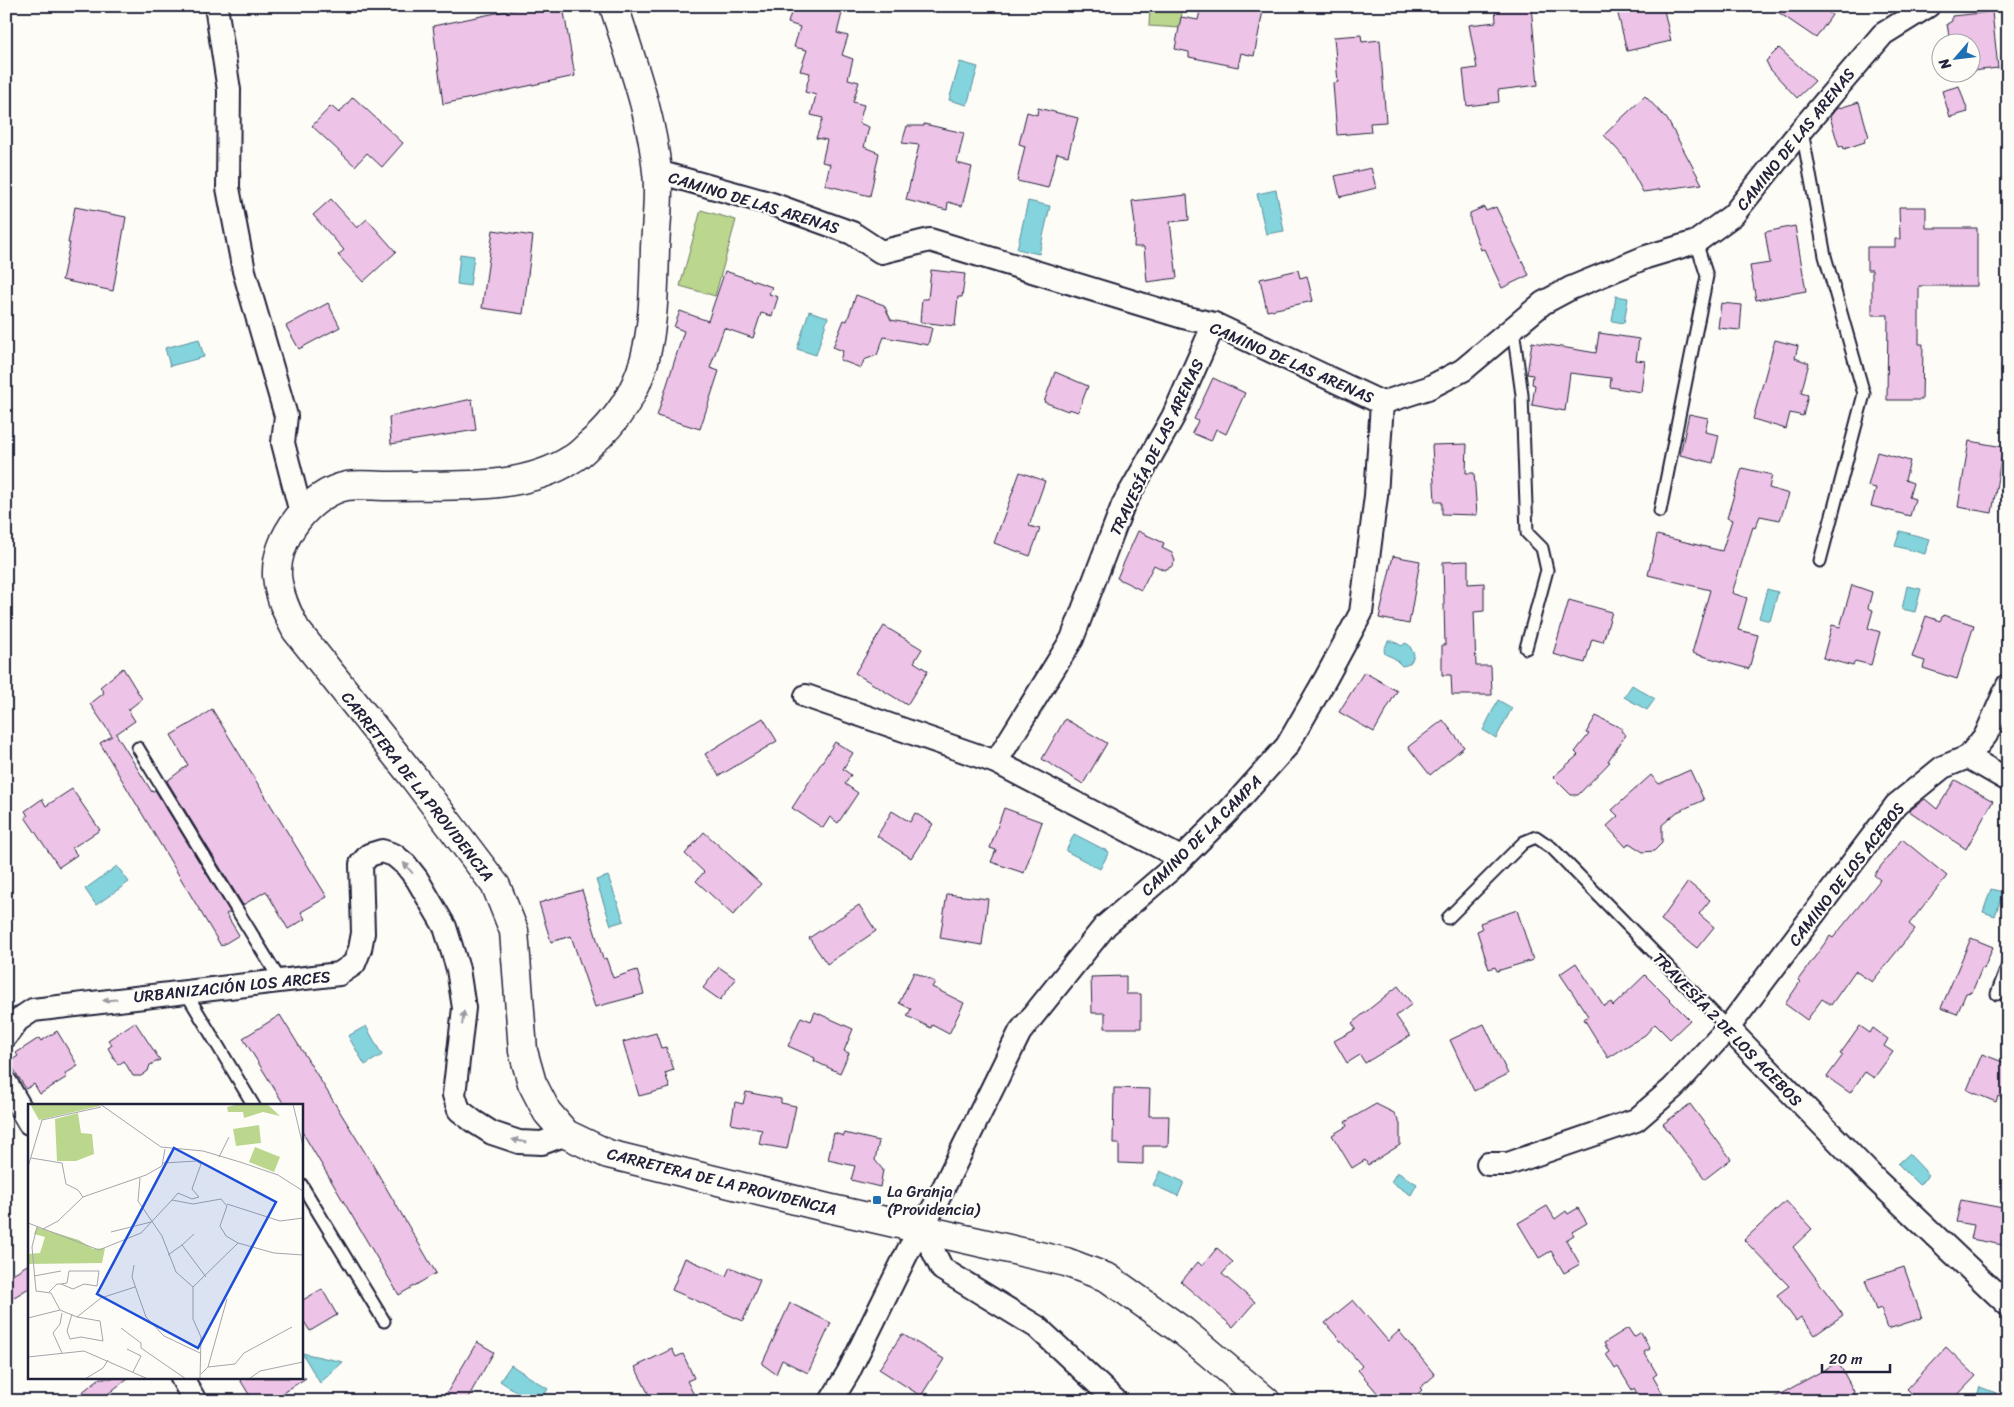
<svg xmlns="http://www.w3.org/2000/svg" width="2014" height="1407" font-family="Sriracha,sans-serif">
<style>
.green{fill:#bbd68d;stroke:#6e7c64}
.water{fill:#83d4dc;stroke:#5c8d9c}
.building{fill:#eec3e8;stroke:#22223b}
.lines{fill:none;stroke-linecap:round;stroke-linejoin:round}
.service-casing{stroke:#22223b;stroke-width:15}
.minor-casing{stroke:#22223b;stroke-width:26}
.tertiary-casing{stroke:#22223b;stroke-width:31}
.service{stroke:#fdfcf7;stroke-width:11}
.minor{stroke:#fdfcf7;stroke-width:22}
.tertiary{stroke:#fdfcf7;stroke-width:28}
.oneway{fill:#9a9aa2}
.poi-dot{fill:#1f6fb2;stroke:#fdfcf7;stroke-width:2}
.labels{text-anchor:middle;stroke-width:4.5;stroke-linejoin:round;paint-order:stroke}
.street-label{font-size:16px;fill:#22223b;stroke:#fdfcf7}
.poi-label{font-size:16px;fill:#22223b;stroke:#fdfcf7;text-anchor:start}
.inset-road{fill:none;stroke:#a5a5ac;stroke-width:1}
.view{fill:#1d4ed8;fill-opacity:0.15;stroke:#1d4ed8;stroke-width:2.5}
.inset-edge{fill:none;stroke:#22223b;stroke-width:2.5}
</style>
<rect width="100%" height="100%" fill="#fdfcf7"/>
<filter id="ink" filterUnits="userSpaceOnUse"><feTurbulence type="fractalNoise" baseFrequency=".02" numOctaves="2"/><feDisplacementMap in="SourceGraphic" scale="10" xChannelSelector="R" yChannelSelector="G"/><feConvolveMatrix kernelMatrix="1 2 1 2 8 2 1 2 1" color-interpolation-filters="sRGB"/></filter>
<g filter="url(#ink)">
<g class="green">
<polygon points="1150,6 1182,6 1181,28 1149,26"/>
<polygon points="701,210 736,220 715,296 680,286"/>
</g>
<g class="water">
<polygon points="960,62 978,67 967,105 949,100"/>
<polygon points="1276,190 1284,231 1266,234 1257,194"/>
<polygon points="1028,201 1050,206 1039,254 1017,249"/>
<polygon points="460,254 474,256 470,286 457,284"/>
<polygon points="1616,296 1628,298 1624,323 1612,321"/>
<polygon points="809,311 828,317 816,355 797,349"/>
<polygon points="199,339 204,357 170,366 165,348"/>
<polygon points="1900,531 1929,539 1925,554 1895,546"/>
<polygon points="1907,586 1921,589 1915,612 1902,609"/>
<polygon points="1767,589 1778,592 1770,621 1759,618"/>
<path d="M1388,641H1393L1402,646L1405,643L1409,645L1414,654C1412,662 1410,665 1402,666L1394,658L1385,654L1384,650Z"/>
<polygon points="1632,685 1655,699 1647,710 1624,697"/>
<polygon points="1498,700 1512,708 1496,738 1483,730"/>
<polygon points="1074,834 1109,852 1100,869 1066,851"/>
<polygon points="117,866 129,882 96,905 85,889"/>
<polygon points="608,876 624,921 611,925 596,880"/>
<polygon points="1991,889 2003,892 1995,916 1983,912"/>
<polygon points="366,1026 382,1055 365,1065 348,1036"/>
<polygon points="1909,1154 1929,1175 1919,1185 1898,1164"/>
<polygon points="1160,1171 1184,1182 1178,1196 1153,1185"/>
<polygon points="1397,1172 1417,1184 1411,1195 1391,1182"/>
<polygon points="302,1353 343,1362 320,1383"/>
<polygon points="511,1365 548,1389 540,1401 530,1401 500,1381"/>
<polygon points="1980,1387 1996,1393 1993,1401 1975,1401"/>
</g>
<g class="building">
<polygon points="530,6 563,6 575,76 443,104 433,26"/>
<polygon points="793,6 832,6 831,11 842,13 837,33 848,36 842,55 853,59 848,79 859,82 853,102 864,105 859,123 869,127 864,147 879,153 870,196 825,185 830,164 822,162 827,140 816,138 823,118 811,115 816,95 805,92 810,73 800,71 807,50 794,47 800,27 788,23"/>
<polygon points="1201,6 1264,6 1254,56 1241,53 1238,67 1189,57 1189,52 1175,49 1181,17 1198,20"/>
<polygon points="1495,6 1531,6 1538,85 1498,90 1499,102 1467,106 1463,70 1477,68 1469,25 1496,22"/>
<polygon points="1616,6 1663,6 1671,41 1627,51"/>
<polygon points="1769,6 1819,6 1832,15 1816,38"/>
<polygon points="1992,12 1998,68 1972,71 1972,42 1950,42 1947,24 1952,21 1952,16"/>
<polygon points="1361,35 1362,42 1380,40 1386,122 1370,123 1371,132 1337,135 1333,83 1338,82 1334,37"/>
<polygon points="1779,48 1815,81 1797,98 1770,69 1766,61"/>
<polygon points="1959,86 1968,112 1950,117 1942,91"/>
<polygon points="1645,96 1667,119 1702,184 1643,192 1625,158 1604,135"/>
<polygon points="353,97 403,143 382,167 367,153 355,166 312,126 331,106 339,113"/>
<polygon points="1859,102 1869,137 1864,139 1865,142 1844,149 1843,146 1839,147 1830,117 1836,109"/>
<polygon points="1038,108 1078,118 1068,156 1057,153 1048,188 1017,181 1025,146 1019,144 1027,112 1037,115"/>
<polygon points="924,124 964,133 957,163 972,167 962,206 948,202 947,210 906,200 919,145 902,143 907,126 924,126"/>
<polygon points="1371,168 1376,188 1340,197 1335,176"/>
<polygon points="1187,195 1189,220 1170,222 1177,278 1147,282 1144,247 1134,247 1135,225 1132,201"/>
<polygon points="331,199 357,228 367,219 396,252 363,282 338,255 344,250 313,215"/>
<polygon points="75,207 126,217 113,291 62,280 70,243 68,243"/>
<polygon points="1484,207 1486,211 1496,207 1529,275 1502,288 1484,249 1481,250 1470,220 1470,213"/>
<polygon points="1899,207 1926,207 1926,228 1977,228 1977,286 1919,286 1919,344 1923,344 1922,400 1887,400 1888,315 1872,315 1872,270 1867,270 1867,247 1895,247 1895,239 1900,239"/>
<polygon points="1795,226 1806,291 1756,300 1750,266 1770,263 1765,232"/>
<polygon points="493,230 533,236 523,314 482,308"/>
<polygon points="931,270 965,274 962,297 958,297 955,326 920,322 922,299 928,299"/>
<polygon points="1298,270 1300,278 1307,276 1313,301 1267,311 1260,279"/>
<polygon points="725,271 772,287 769,294 778,297 772,316 761,313 753,338 724,328 710,368 719,371 700,429 657,416 684,331 674,327 680,311 708,321"/>
<polygon points="856,295 884,305 891,320 932,328 928,345 884,337 877,355 864,360 861,368 840,360 843,351 833,347 844,320 847,321"/>
<polygon points="328,303 340,327 299,349 286,326"/>
<polygon points="1721,303 1742,305 1740,330 1718,328"/>
<polygon points="1599,333 1639,339 1636,360 1645,361 1641,392 1610,387 1611,378 1570,373 1565,411 1532,405 1535,385 1532,384 1533,375 1527,374 1532,342 1596,353"/>
<polygon points="1775,340 1798,346 1795,358 1809,363 1801,393 1808,395 1803,416 1790,413 1786,429 1753,419"/>
<polygon points="1055,372 1088,386 1078,412 1069,409 1068,411 1044,402"/>
<polygon points="1213,378 1245,393 1226,434 1216,429 1211,441 1192,433 1198,421 1194,419"/>
<polygon points="472,399 476,430 391,444 389,417"/>
<polygon points="1689,414 1708,418 1705,432 1719,435 1713,463 1680,455"/>
<polygon points="1969,441 2003,447 1992,513 1958,507"/>
<polygon points="1467,444 1466,473 1474,473 1477,515 1442,514 1442,502 1435,502 1432,445"/>
<polygon points="1877,452 1910,461 1905,480 1913,483 1909,497 1915,499 1910,516 1871,506 1876,488 1868,486"/>
<polygon points="1742,468 1772,475 1769,488 1789,494 1780,520 1760,516 1755,528 1753,527 1732,593 1747,598 1738,630 1758,635 1749,669 1692,653 1710,590 1648,575 1657,535 1722,551 1732,520 1727,518"/>
<polygon points="1020,472 1045,481 1029,526 1040,529 1030,556 994,543"/>
<polygon points="1138,531 1164,543 1162,548 1172,553 1175,561 1171,567 1164,570 1154,565 1141,590 1117,578"/>
<polygon points="1393,556 1420,561 1409,624 1379,618"/>
<polygon points="1468,561 1468,584 1484,583 1484,611 1474,612 1476,666 1491,666 1492,695 1452,695 1451,675 1442,675 1442,645 1445,645 1443,562"/>
<polygon points="1852,585 1872,592 1868,608 1873,610 1868,628 1880,632 1871,665 1855,661 1853,666 1823,658 1832,625 1840,627"/>
<polygon points="1569,600 1612,612 1603,642 1592,639 1585,663 1553,654"/>
<polygon points="1943,615 1974,625 1957,679 1923,668 1925,661 1912,657 1926,616 1940,621"/>
<polygon points="884,626 922,649 914,662 928,671 907,705 855,673"/>
<polygon points="123,668 142,699 128,710 135,721 116,734 152,792 155,790 230,912 226,914 239,935 221,946 100,743 112,736 90,704 104,693 100,687"/>
<polygon points="1364,672 1397,691 1374,732 1339,712"/>
<polygon points="212,709 327,897 301,912 305,919 288,929 266,891 243,905 167,781 188,765 171,735 200,718"/>
<polygon points="1596,716 1623,729 1621,731 1626,735 1608,761 1610,762 1578,795 1571,795 1553,777 1578,755 1575,752 1589,734 1586,733"/>
<polygon points="763,718 777,741 719,776 705,754"/>
<polygon points="1065,719 1107,743 1083,784 1042,759"/>
<polygon points="1443,720 1464,747 1430,775 1408,747"/>
<polygon points="835,742 853,753 843,769 851,775 845,784 858,793 838,823 830,817 823,828 792,808"/>
<polygon points="1690,770 1704,800 1677,812 1662,825 1662,843 1654,851 1643,852 1629,843 1626,847 1607,826 1618,816 1612,810 1651,775 1659,784"/>
<polygon points="1955,780 1993,801 1966,849 1909,811 1925,799 1937,809"/>
<polygon points="72,789 100,830 72,848 77,855 59,867 25,817 28,816 25,811 42,799 46,806"/>
<polygon points="1004,808 1042,822 1024,873 991,862 996,850 990,848"/>
<polygon points="892,811 910,822 915,813 933,824 911,858 877,836"/>
<polygon points="704,832 761,884 733,915 696,881 704,872 685,854"/>
<polygon points="1902,839 1947,876 1909,924 1915,929 1872,982 1855,971 1831,1005 1822,999 1807,1020 1785,1004 1800,982 1798,980 1830,936 1833,938 1880,880 1874,875"/>
<polygon points="1688,882 1710,900 1699,914 1714,927 1697,948 1661,920"/>
<polygon points="582,890 603,959 606,958 613,978 637,970 644,994 595,1007 571,936 551,942 539,903"/>
<polygon points="947,894 988,899 982,945 940,938"/>
<polygon points="859,905 876,931 827,964 809,938"/>
<polygon points="1517,910 1533,960 1497,971 1495,967 1489,969 1477,931 1482,929 1480,923"/>
<polygon points="1971,938 1993,947 1984,969 1982,968 1972,992 1966,993 1957,1014 1941,1008"/>
<polygon points="1576,963 1604,1006 1611,1002 1613,1006 1645,975 1690,1020 1670,1039 1655,1024 1645,1035 1608,1058 1584,1019 1588,1016 1560,974"/>
<polygon points="719,967 736,979 720,1000 703,988"/>
<polygon points="914,972 935,982 932,987 964,1003 949,1034 932,1025 931,1028 907,1016 911,1009 899,1003"/>
<polygon points="1126,976 1126,994 1141,994 1141,1028 1105,1028 1105,1013 1092,1013 1091,977"/>
<polygon points="1398,986 1412,1004 1396,1016 1410,1036 1365,1063 1360,1055 1347,1063 1334,1041 1356,1029 1352,1023"/>
<polygon points="815,1012 853,1029 844,1051 849,1053 840,1073 814,1061 815,1058 788,1046 801,1017 811,1021"/>
<polygon points="280,1015 371,1162 436,1273 399,1295 301,1130 301,1106 285,1106 243,1038"/>
<polygon points="135,1022 160,1060 150,1065 148,1071 141,1076 133,1076 124,1061 118,1065 108,1048 112,1045 108,1040"/>
<polygon points="1484,1024 1508,1074 1474,1091 1450,1040"/>
<polygon points="1860,1026 1870,1033 1873,1028 1888,1039 1884,1046 1893,1052 1874,1078 1865,1072 1850,1093 1827,1077 1843,1055 1840,1054"/>
<polygon points="57,1031 78,1066 65,1074 67,1077 40,1094 34,1084 26,1089 9,1062 18,1056 16,1053 39,1038 41,1041"/>
<polygon points="656,1033 661,1048 666,1047 674,1070 665,1073 670,1088 639,1096 623,1042"/>
<polygon points="1982,1054 2008,1064 2008,1087 2003,1098 1998,1096 1996,1102 1967,1090"/>
<polygon points="1114,1088 1150,1089 1149,1116 1169,1116 1168,1146 1143,1146 1143,1164 1119,1163 1119,1143 1113,1143"/>
<polygon points="746,1092 781,1099 781,1103 796,1106 787,1149 759,1144 762,1130 731,1124 735,1102 743,1104"/>
<polygon points="1376,1104 1394,1113 1400,1124 1400,1145 1368,1165 1365,1160 1352,1168 1332,1135 1347,1126 1345,1122"/>
<polygon points="1690,1104 1731,1159 1705,1179 1663,1124"/>
<polygon points="834,1133 844,1136 844,1133 879,1141 875,1160 883,1170 880,1187 851,1180 855,1166 828,1160"/>
<polygon points="1961,1200 2008,1209 2008,1246 1971,1239 1974,1225 1956,1222"/>
<polygon points="1786,1201 1812,1229 1793,1247 1843,1315 1815,1335 1801,1317 1796,1321 1777,1295 1789,1286 1744,1240"/>
<polygon points="1547,1206 1555,1219 1566,1211 1568,1214 1578,1208 1587,1223 1572,1232 1574,1235 1566,1240 1580,1264 1564,1273 1551,1251 1539,1258 1518,1223"/>
<polygon points="1217,1248 1233,1262 1222,1274 1255,1302 1233,1327 1181,1282 1198,1262 1202,1266"/>
<polygon points="685,1258 726,1276 730,1267 760,1280 743,1321 672,1290"/>
<polygon points="29,1264 29,1288 6,1302 6,1278"/>
<polygon points="1904,1267 1922,1318 1888,1329 1881,1308 1876,1310 1865,1280"/>
<polygon points="322,1289 337,1315 310,1331 301,1317 301,1301"/>
<polygon points="1353,1300 1388,1341 1399,1331 1435,1375 1420,1388 1422,1390 1410,1401 1384,1401 1358,1370 1362,1366 1325,1323"/>
<polygon points="790,1303 831,1323 808,1373 782,1360 776,1374 762,1364"/>
<polygon points="1628,1328 1634,1337 1641,1332 1650,1349 1644,1352 1657,1374 1653,1377 1667,1401 1641,1401 1634,1388 1632,1390 1618,1367 1615,1369 1606,1354 1609,1352 1604,1343"/>
<polygon points="902,1334 944,1359 921,1396 879,1369"/>
<polygon points="477,1342 494,1352 466,1401 442,1401"/>
<polygon points="1946,1347 1976,1376 1952,1401 1920,1401 1907,1389"/>
<polygon points="672,1349 676,1357 683,1354 694,1378 687,1381 697,1401 652,1401 635,1367"/>
<polygon points="1838,1362 1859,1401 1768,1401 1822,1371"/>
<polygon points="100,1378 128,1378 99,1401 71,1401"/>
<polygon points="239,1378 306,1378 270,1401 253,1401"/>
</g>
<g class="lines">
<defs>
<g id="service">
<polyline points="1802,131 1825,256 1864,394 1820,561"/>
<polyline points="1513,329 1522,395 1527,533 1542,548 1547,570 1526,648"/>
<polyline points="1660,511 1707,276 1696,242"/>
<polyline points="138,748 280,980"/>
<polyline points="1448,918 1524,842 1536,837 1552,848 1728,1028"/>
<polyline points="185,991 254,1106"/>
<polyline points="1997,994 2008,965"/>
<polyline points="301,1184 384,1321"/>
</g>
<g id="minor">
<polyline points="216,6 229,90 228,188 244,271 286,416 283,443 301,513"/>
<polyline points="658,172 772,204 852,233 881,252 930,240 1183,317 1214,324 1382,403 1428,388 1463,370 1543,303 1571,288 1646,257 1696,242 1733,215 1802,129 1883,34 1928,6"/>
<polyline points="806,696 996,762 1072,639 1123,505 1173,417 1214,324"/>
<polyline points="1968,757 2008,780"/>
<polyline points="996,762 1181,858"/>
<polyline points="1728,1028 1875,1179 2008,1305"/>
<polyline points="6,1036 18,1020 33,1010 339,974 354,964 360,949 363,933 361,864 369,855 382,851 394,855 406,865 417,879 445,927 458,969 464,1008 454,1095 459,1110 473,1121 492,1133 519,1142 542,1143 566,1134"/>
<polyline points="6,1083 29,1123"/>
<polyline points="1488,1164 1508,1164 1636,1120 1673,1088 1728,1028 1896,805 1943,767 1968,757 1986,735 2008,685"/>
<polyline points="922,1228 942,1269 1037,1327 1116,1401"/>
<polyline points="182,1378 195,1401"/>
<polyline points="831,1401 848,1373 908,1251 935,1205 1020,1032 1105,926 1169,871 1227,813 1287,746 1326,678 1361,613 1376,496 1382,403"/>
</g>
<path id="tertiary" d="M614,6C631,60 652,115 657,172C660,196 656,223 655,248C653,326 654,391 589,445C584,450 578,456 572,459C520,493 446,484 387,486C374,486 359,484 347,486C310,493 275,538 277,576C279,596 287,613 296,630L415,779L496,886L514,931L523,1051L532,1083L547,1112L566,1134L608,1154L828,1208L1066,1262L1108,1278L1184,1332L1266,1401"/>
</defs>
<use href="#service" class="service-casing"/>
<use href="#minor" class="minor-casing"/>
<use href="#tertiary" class="tertiary-casing"/>
<use href="#service" class="service"/>
<use href="#minor" class="minor"/>
<use href="#tertiary" class="tertiary"/>
</g>
<defs><path id="oneway-solid" d="M-6-.8H1V-3.2L6.5 0L1 3.2V.8H-6Z" transform="scale(1.25)"/></defs>
<g class="oneway">
<use href="#oneway-solid" transform="translate(408 868) rotate(-131)"/>
<use href="#oneway-solid" transform="translate(110 1000) rotate(174)"/>
<use href="#oneway-solid" transform="translate(463 1018) rotate(-83)"/>
<use href="#oneway-solid" transform="translate(519 1141) rotate(-168)"/>
</g>
</g>
<rect class="poi-dot" x="872" y="1195" width="10" height="10" rx="2.5"/>
<g class="labels">
<g class="street-label">
<text transform="translate(1795 139) rotate(-51)" y="6">CAMINO DE LAS ARENAS</text>
<text transform="translate(754 202) rotate(17)" y="6">CAMINO DE LAS ARENAS</text>
<text transform="translate(1292 362) rotate(24)" y="6">CAMINO DE LAS ARENAS</text>
<text transform="translate(1156 447) rotate(-64)" y="6">TRAVESÍA DE LAS ARENAS</text>
<text transform="translate(418 786) rotate(52)" y="6">CARRETERA DE LA PROVIDENCIA</text>
<text transform="translate(1201 835) rotate(-45)" y="6">CAMINO DE LA CAMPA</text>
<text transform="translate(1846 874) rotate(-52)" y="6">CAMINO DE LOS ACEBOS</text>
<text transform="translate(232 986) rotate(-6)" y="6">URBANIZACIÓN LOS ARCES</text>
<text transform="translate(1728 1029) rotate(46)" y="6">TRAVESÍA 2 DE LOS ACEBOS</text>
<text transform="translate(722 1181) rotate(14)" y="6">CARRETERA DE LA PROVIDENCIA</text>
</g>
<g class="poi-label">
<text x="887" y="1197">La Granja<tspan x="887" dy="18">(Providencia)</tspan></text>
</g>
</g>
<g transform="translate(28 1104)">
<rect width="275" height="275" fill="#fdfcf7"/>
<path d="M2,0H71L72,2L11,16ZM211,0H239L252,12L235,8L216,14L215,8H200L199,3ZM50,9L53,29L64,30L66,50L48,57H29L27,15ZM231,21L233,39L208,42L205,25ZM227,43L252,53L246,68L221,58ZM9,123L51,136L65,145L77,144L74,159L0,160V150L12,149L17,133L6,130Z" fill="#bbd68d"/>
<path class="inset-road" d="M72,0L133,43L175,47L212,58L250,71L275,87M265,0L275,42M191,53L201,33M3,54L34,59L38,80L50,86L55,93M135,59L169,57L173,60L164,85L171,93L164,95L150,89L144,96M0,63L14,16L73,3M112,74L110,97L134,132L148,168L165,183M199,100L252,117L275,114M0,119L71,146L113,129L144,96L165,100L193,95L199,102L192,122L198,132L210,139L246,149L275,151M9,123L4,143L8,187L23,189L32,206M15,125L30,117L55,93L118,71L134,62L137,45M83,128L123,118M166,130L154,141L178,173M140,151L154,141M106,161L104,173L118,213L136,232L172,249M6,172L33,167M21,188L29,180H33L39,179L41,167H71L69,182L56,180L45,185L33,180M44,210L39,227L42,235L53,233L75,237L72,217L49,213M0,214L32,206L49,213L73,194L107,183M93,224L113,239V244L158,275M99,245L113,252L105,268M34,249L25,229L32,220L34,209M0,253L56,247L120,275M180,263L207,260L216,249L264,223M173,270L180,263L199,195M57,275L75,264L80,256M172,275L173,233L165,215V183L210,139M221,275L232,267L275,258"/>
<path class="view" d="M146,44L248,98L170,244L69,190Z"/>
<rect width="275" height="275" class="inset-edge"/>
</g>
<rect width="2014" height="1407" fill="none" stroke="#fdfcf7" stroke-width="25"/>
<rect x="12" y="12" width="1989" height="1382" fill="none" stroke="#22223b" stroke-width="2" filter="url(#ink)"/>
<g transform="translate(1956 58) rotate(242)"><circle r="24" fill="#fdfcf7" stroke="#a5a5ac"/>
<path d="M0-4L9 19L0 12L-9 19Z" fill="#1f6fb2"/>
<text y="-8" font-size="14" font-weight="bold" text-anchor="middle" fill="#22223b">N</text>
</g>
<path d="M1822 1364v8h68v-8" fill="none" stroke="#22223b" stroke-width="2.5"/>
<text x="1829" y="1364" font-size="15" fill="#22223b" stroke="#fdfcf7" stroke-width="4" paint-order="stroke">20 m</text>
</svg>
